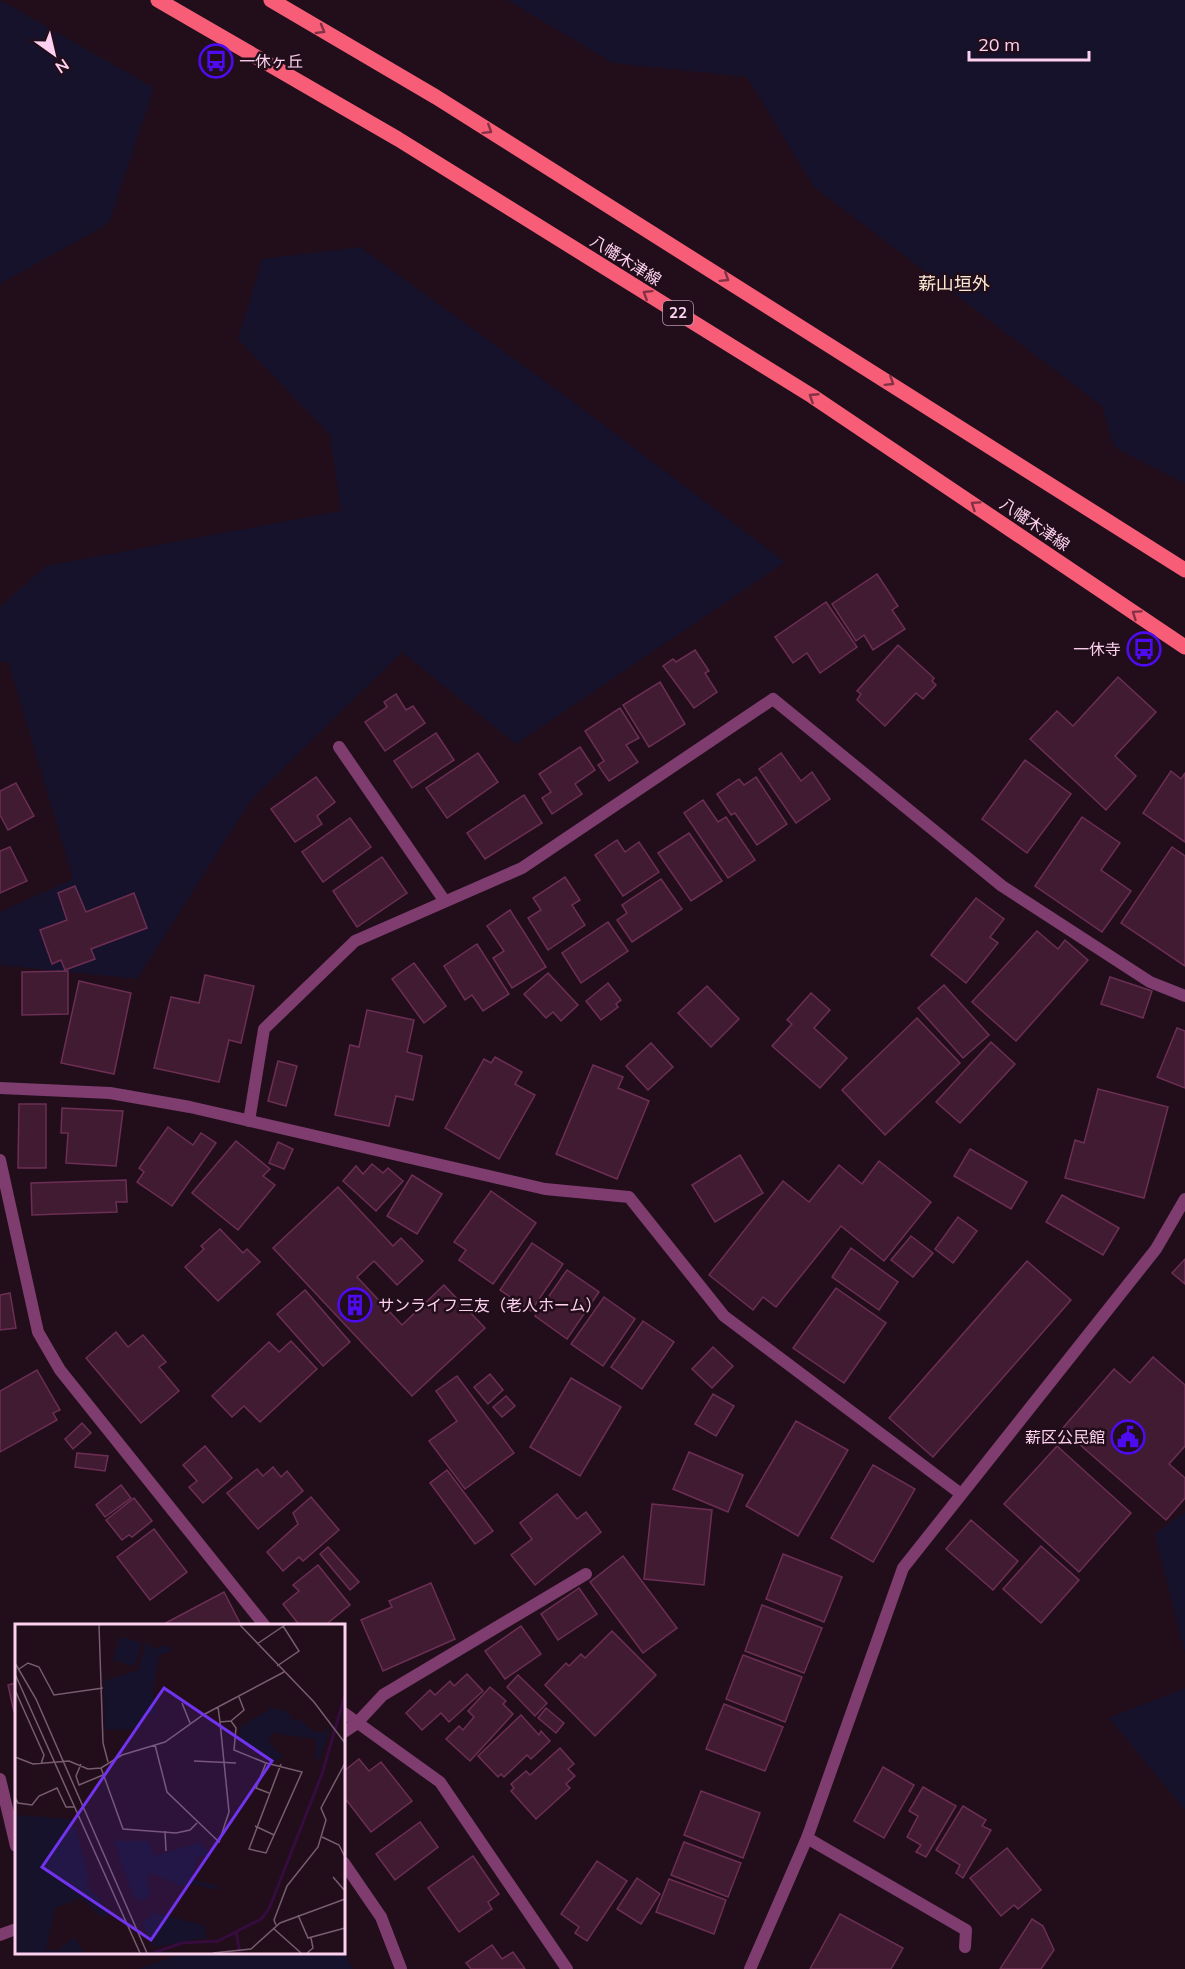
<svg xmlns="http://www.w3.org/2000/svg" width="1185" height="1969" font-family="Mulish,'Noto Sans JP',sans-serif">
<style>
.green{fill:#16122b}
.building{fill:#411b32;stroke:#6c2e54;stroke-width:1.5}
.lines{fill:none;stroke-linecap:round;stroke-linejoin:round}
.street{stroke:#7e3c6f;stroke-width:12}
.primary{stroke:#f85d78;stroke-width:15}
.oneway{stroke:#823244}
.labels{text-anchor:middle;stroke-width:5;stroke-linejoin:round;paint-order:stroke}
.shield{fill:#210e1a;stroke:#bb96af;stroke-width:1.5}
.shield-label{font-size:15px;font-weight:bold;fill:#fdd1ef}
.poi-label{font-size:16px;fill:#fdd1ef;stroke:#210e1a;text-anchor:start}
.street-label{font-size:16px;fill:#fdd1ef;stroke:#210e1a}
.neighbourhood-label{font-size:18px;fill:#fdead3;stroke:#210e1a}
.inset-river{fill:none;stroke:#350c3d;stroke-width:3}
.inset-road{fill:none;stroke:#795c6f;stroke-width:1.5}
.view{fill:#7233ef;fill-opacity:0.15;stroke:#7233ef;stroke-width:3}
.inset-edge{fill:none;stroke:#fdd1ef;stroke-width:3}
</style>
<rect width="100%" height="100%" fill="#210e1a"/>
<g class="green">
<polygon points="0,0 154,88 109,223 0,284"/>
<polygon points="507,0 1185,0 1185,483 1114,447 1102,406 814,187 747,77 613,63"/>
<polygon points="360,247 568,398 785,562 516,744 402,652 251,800 137,979 0,965 0,912 73,879 8,661 0,663 0,607 46,566 341,511 330,435 238,339 262,259"/>
<polygon points="1185,1512 1185,1653 1155,1534"/>
<polygon points="1185,1688 1185,1810 1109,1718"/>
<polygon points="188,1952 344,1953 353,1969 138,1969"/>
</g>
<g class="building">
<polygon points="877,574 898,606 892,610 905,629 873,650 864,635 856,641 832,604"/>
<polygon points="826,602 857,647 820,673 807,653 793,663 775,637"/>
<polygon points="898,645 934,678 932,681 936,685 923,699 916,693 885,726 857,700 861,694 857,691"/>
<polygon points="695,650 709,671 705,673 717,692 694,708 663,666 673,659 676,662"/>
<polygon points="1118,677 1156,712 1115,756 1136,776 1106,810 1030,739 1057,711 1073,726"/>
<polygon points="660,682 685,724 649,747 623,705"/>
<polygon points="396,694 406,710 413,706 425,723 385,751 365,722 387,707 384,702"/>
<polygon points="620,708 639,738 626,745 638,762 609,781 598,765 604,761 585,731"/>
<polygon points="436,733 454,760 412,788 394,761"/>
<polygon points="580,747 595,770 575,784 582,794 552,814 542,798 551,792 539,774"/>
<polygon points="478,753 498,782 447,818 426,788"/>
<polygon points="781,753 801,781 812,772 830,799 796,823 759,769"/>
<polygon points="1025,760 1071,794 1027,853 982,819"/>
<polygon points="1171,771 1181,779 1185,773 1185,842 1143,813"/>
<polygon points="316,777 335,802 317,816 322,824 295,842 271,809"/>
<polygon points="756,777 787,824 757,845 735,813 731,815 717,794 739,779 744,785"/>
<polygon points="16,783 34,816 8,830 0,815 0,791"/>
<polygon points="524,795 542,823 485,859 467,833"/>
<polygon points="703,800 718,822 726,817 755,860 728,878 684,813"/>
<polygon points="1082,817 1120,843 1101,870 1131,891 1102,932 1035,886"/>
<polygon points="350,818 371,847 323,882 302,852"/>
<polygon points="689,833 722,881 691,901 658,853"/>
<polygon points="617,840 625,852 639,842 659,872 623,896 595,855"/>
<polygon points="10,847 27,881 0,893 0,851"/>
<polygon points="1172,847 1185,856 1185,966 1121,923"/>
<polygon points="382,857 407,893 357,927 333,891"/>
<polygon points="565,877 580,900 572,905 585,925 548,950 528,918 541,910 533,898"/>
<polygon points="661,879 682,909 632,942 617,920 627,913 622,905"/>
<polygon points="75,886 86,912 134,893 147,928 91,949 95,959 65,970 61,960 52,964 40,930 67,920 58,893"/>
<polygon points="976,898 1004,919 990,937 998,943 966,983 931,955"/>
<polygon points="510,910 546,967 512,988 493,958 504,951 487,926"/>
<polygon points="608,922 628,951 581,983 562,953"/>
<polygon points="1037,931 1058,949 1065,940 1088,960 1016,1041 972,1002"/>
<polygon points="477,944 509,994 483,1011 472,995 465,1000 444,966"/>
<polygon points="414,963 446,1006 424,1023 392,979"/>
<polygon points="68,971 68,1014 22,1015 22,972"/>
<polygon points="548,973 578,1005 561,1021 553,1012 546,1018 524,994"/>
<polygon points="205,975 254,986 241,1043 229,1040 219,1082 154,1068 171,997 199,1003"/>
<polygon points="1110,977 1152,991 1143,1018 1101,1004"/>
<polygon points="79,981 131,993 114,1074 61,1063"/>
<polygon points="608,983 621,1000 616,1004 618,1007 601,1020 586,1001"/>
<polygon points="944,985 989,1035 963,1058 918,1008"/>
<polygon points="707,986 739,1019 711,1047 678,1013"/>
<polygon points="811,993 830,1010 814,1028 847,1058 820,1088 772,1046 792,1024 787,1020"/>
<polygon points="367,1010 414,1020 407,1052 422,1056 413,1100 396,1096 389,1126 335,1115 350,1045 359,1047"/>
<polygon points="917,1018 960,1063 885,1135 842,1090"/>
<polygon points="1177,1028 1185,1031 1185,1088 1157,1077"/>
<polygon points="991,1042 1015,1064 960,1123 936,1102"/>
<polygon points="651,1043 673,1067 648,1090 626,1066"/>
<polygon points="495,1057 522,1072 515,1084 535,1095 499,1159 445,1128 484,1059 491,1063"/>
<polygon points="278,1061 297,1066 286,1106 268,1101"/>
<polygon points="593,1065 623,1077 618,1088 649,1101 617,1179 556,1154"/>
<polygon points="1098,1089 1168,1107 1144,1198 1065,1178 1075,1140 1084,1143"/>
<polygon points="19,1104 46,1104 46,1168 18,1168"/>
<polygon points="62,1108 123,1111 116,1166 66,1163 68,1133 61,1133"/>
<polygon points="168,1127 193,1145 201,1133 216,1143 172,1206 137,1182 144,1172 139,1168"/>
<polygon points="236,1141 270,1169 263,1176 275,1185 238,1230 192,1193"/>
<polygon points="278,1142 293,1149 284,1169 269,1163"/>
<polygon points="970,1149 1027,1182 1011,1209 954,1176"/>
<polygon points="740,1155 763,1193 715,1222 692,1185"/>
<polygon points="879,1161 931,1202 884,1261 841,1226 776,1307 763,1297 753,1310 709,1275 783,1181 809,1202 839,1165 862,1184"/>
<polygon points="372,1164 383,1173 388,1168 403,1181 376,1211 343,1181 356,1166 363,1174"/>
<polygon points="412,1175 442,1194 417,1234 387,1216"/>
<polygon points="126,1180 127,1202 116,1202 117,1212 32,1215 31,1183"/>
<polygon points="338,1187 393,1246 401,1238 423,1261 397,1285 374,1261 357,1277 402,1325 444,1285 485,1328 412,1396 273,1248"/>
<polygon points="491,1191 536,1223 493,1284 459,1260 466,1250 454,1242"/>
<polygon points="1062,1195 1119,1228 1103,1255 1046,1222"/>
<polygon points="958,1217 977,1231 953,1263 935,1249"/>
<polygon points="220,1229 243,1253 247,1249 260,1262 218,1301 185,1267 204,1249 201,1246"/>
<polygon points="911,1236 933,1253 913,1277 891,1260"/>
<polygon points="532,1243 563,1264 531,1311 500,1290"/>
<polygon points="851,1248 898,1282 879,1310 832,1277"/>
<polygon points="1185,1259 1185,1284 1172,1273"/>
<polygon points="1027,1261 1071,1300 933,1457 889,1418"/>
<polygon points="567,1270 599,1292 567,1339 535,1316"/>
<polygon points="836,1288 886,1323 844,1383 793,1348"/>
<polygon points="305,1290 350,1342 323,1366 277,1314"/>
<polygon points="10,1293 16,1328 0,1330 0,1295"/>
<polygon points="604,1297 635,1319 603,1366 571,1344"/>
<polygon points="643,1321 674,1342 642,1389 611,1367"/>
<polygon points="116,1332 128,1347 143,1335 166,1362 159,1367 179,1391 141,1423 86,1358"/>
<polygon points="291,1341 317,1369 260,1422 244,1406 232,1417 212,1396 269,1342 279,1352"/>
<polygon points="713,1347 733,1366 712,1388 692,1369"/>
<polygon points="1153,1357 1185,1385 1185,1446 1169,1464 1185,1478 1185,1498 1166,1520 1062,1429 1114,1369 1130,1383"/>
<polygon points="37,1370 60,1410 53,1413 57,1420 0,1452 0,1391"/>
<polygon points="490,1374 503,1390 488,1404 474,1387"/>
<polygon points="457,1376 514,1453 465,1489 429,1441 457,1421 436,1391"/>
<polygon points="571,1378 621,1407 580,1476 530,1447"/>
<polygon points="713,1394 734,1406 716,1436 695,1424"/>
<polygon points="506,1396 515,1406 502,1417 493,1407"/>
<polygon points="796,1421 848,1450 798,1536 746,1506"/>
<polygon points="82,1423 91,1433 73,1449 65,1439"/>
<polygon points="205,1446 232,1478 203,1503 189,1487 197,1481 183,1465"/>
<polygon points="1057,1446 1131,1513 1079,1572 1004,1504"/>
<polygon points="689,1452 743,1475 728,1512 673,1489"/>
<polygon points="77,1453 108,1456 105,1471 75,1467"/>
<polygon points="873,1465 915,1489 873,1562 831,1538"/>
<polygon points="273,1467 281,1477 287,1471 303,1491 258,1529 227,1493 257,1469 263,1476"/>
<polygon points="447,1470 493,1531 475,1544 430,1483"/>
<polygon points="121,1485 131,1498 105,1517 96,1505"/>
<polygon points="557,1494 577,1519 586,1512 601,1532 535,1585 511,1555 532,1539 520,1523"/>
<polygon points="311,1497 339,1530 303,1561 299,1557 283,1571 267,1552 298,1524 293,1513"/>
<polygon points="134,1498 152,1521 132,1537 129,1535 122,1540 106,1520"/>
<polygon points="652,1504 712,1510 704,1585 644,1579"/>
<polygon points="971,1520 1018,1561 993,1590 946,1549"/>
<polygon points="154,1529 187,1572 150,1600 117,1557"/>
<polygon points="1041,1546 1079,1580 1041,1623 1003,1589"/>
<polygon points="328,1547 359,1582 350,1590 320,1554"/>
<polygon points="783,1554 842,1577 824,1622 766,1599"/>
<polygon points="623,1556 677,1628 643,1653 590,1582"/>
<polygon points="318,1565 350,1605 324,1626 300,1626 283,1604 299,1591 293,1585"/>
<polygon points="431,1583 455,1639 383,1671 361,1620 392,1607 389,1601"/>
<polygon points="579,1588 597,1614 558,1640 541,1614"/>
<polygon points="224,1592 241,1625 160,1626"/>
<polygon points="762,1605 822,1628 804,1673 745,1651"/>
<polygon points="521,1626 541,1654 505,1679 485,1651"/>
<polygon points="612,1631 656,1675 595,1736 545,1685 566,1663 569,1666 581,1654 585,1658"/>
<polygon points="743,1655 802,1677 785,1722 726,1699"/>
<polygon points="467,1674 483,1691 449,1722 441,1713 422,1730 406,1713 430,1690 435,1695 450,1681 454,1686"/>
<polygon points="518,1675 547,1703 535,1716 507,1687"/>
<polygon points="16,1683 16,1712 14,1712 8,1685"/>
<polygon points="490,1687 506,1701 503,1704 513,1714 470,1761 446,1739 459,1726 463,1730 474,1717 468,1711"/>
<polygon points="724,1704 783,1727 765,1771 706,1749"/>
<polygon points="546,1708 564,1723 556,1733 538,1718"/>
<polygon points="521,1715 539,1735 541,1731 550,1741 531,1759 527,1755 504,1777 501,1774 498,1777 478,1756"/>
<polygon points="560,1748 574,1764 568,1769 575,1776 566,1784 570,1788 536,1819 511,1791 514,1788 511,1784 526,1771 530,1775"/>
<polygon points="359,1759 369,1771 381,1762 412,1801 371,1832 344,1797 344,1771"/>
<polygon points="883,1767 914,1785 884,1838 854,1821"/>
<polygon points="923,1787 956,1806 926,1857 916,1852 921,1845 907,1837 918,1816 909,1811"/>
<polygon points="701,1791 760,1813 743,1858 684,1835"/>
<polygon points="963,1806 986,1820 982,1826 991,1830 963,1878 956,1873 960,1865 936,1850"/>
<polygon points="420,1822 438,1847 395,1880 376,1854"/>
<polygon points="684,1842 741,1863 728,1897 671,1875"/>
<polygon points="1007,1848 1041,1890 1018,1909 1014,1905 1001,1916 970,1878"/>
<polygon points="473,1856 499,1894 488,1902 492,1909 459,1932 428,1888"/>
<polygon points="597,1861 627,1881 587,1941 575,1933 579,1927 561,1914"/>
<polygon points="637,1878 660,1894 641,1924 617,1909"/>
<polygon points="669,1879 726,1900 714,1934 656,1912"/>
<polygon points="840,1914 903,1948 891,1969 810,1969"/>
<polygon points="1032,1919 1043,1926 1054,1950 1041,1969 1000,1969"/>
<polygon points="492,1945 502,1959 513,1952 525,1969 471,1969 466,1963"/>
</g>
<g class="lines">
<g class="street">
<polyline points="339,747 444,900"/>
<polyline points="0,1088 110,1093 190,1107 545,1189 629,1197 724,1316 961,1494"/>
<polyline points="249,1121 264,1029 355,941 522,868 773,699 1002,886 1150,982 1185,996"/>
<polyline points="0,1160 38,1332 60,1370 265,1626"/>
<polyline points="344,1713 440,1782 567,1969"/>
<polyline points="344,1732 356,1724 383,1695 586,1574"/>
<polyline points="0,1779 16,1846"/>
<polyline points="807,1838 966,1930 965,1947"/>
<polyline points="344,1863 381,1917 401,1969"/>
<polyline points="0,1935 16,1929"/>
<polyline points="750,1969 807,1838 903,1568 1156,1249 1185,1199"/>
</g>
<g class="primary">
<polyline points="158,0 398,139 812,396 1185,647"/>
<polyline points="271,0 436,97 1185,570"/>
</g>
</g>
<defs><path id="oneway-chevron" d="M-2-3.5L2.5 0L-2 3.5" fill="none" stroke-width="1.6" stroke-linecap="round" stroke-linejoin="round" transform="scale(1.5)"/></defs>
<g class="oneway">
<use href="#oneway-chevron" transform="translate(321 30) rotate(30)"/>
<use href="#oneway-chevron" transform="translate(488 130) rotate(32)"/>
<use href="#oneway-chevron" transform="translate(725 278) rotate(32)"/>
<use href="#oneway-chevron" transform="translate(647 294) rotate(-148)"/>
<use href="#oneway-chevron" transform="translate(890 382) rotate(32)"/>
<use href="#oneway-chevron" transform="translate(813 397) rotate(-147)"/>
<use href="#oneway-chevron" transform="translate(975 505) rotate(-146)"/>
<use href="#oneway-chevron" transform="translate(1136 614) rotate(-146)"/>
</g>
<defs>
<symbol id="bus-ring" viewBox="-11 -11 22 22"><circle r="9.5" fill="#210e1a" stroke="#4f0bef" stroke-width="1.5"/><path d="M-5-6H5V4H4V6H2V4H-2V6H-4V4H-5ZM-3.5-4V0h7V-4ZM-3.5 1.2v1.5H-2V1.2ZM2 1.2v1.5H3.5V1.2Z" fill="#4f0bef"/></symbol>
<symbol id="building-ring" viewBox="-11 -11 22 22"><circle r="9.5" fill="#210e1a" stroke="#4f0bef" stroke-width="1.5"/><path d="M-4-6H4V6H1V3H-1V6H-4ZM-2.5-4.3h1.7v1.8h-1.7ZM.8-4.3h1.7v1.8H.8ZM-2.5-1h1.7V.8h-1.7ZM.8-1h1.7V.8H.8Z" fill="#4f0bef"/></symbol>
<symbol id="civic-ring" viewBox="-11 -11 22 22"><circle r="9.5" fill="#210e1a" stroke="#4f0bef" stroke-width="1.5"/><path d="M-.6-6.5H3V-4.5H.6V-3L4-1V1h2V6H-6V1h2V-1L-.6-3ZM-1.2 2.5V6h2.4V2.5Z" fill="#4f0bef"/></symbol>
</defs>
<g fill-rule="evenodd">
<use href="#bus-ring" x="197" y="42" width="38" height="38"/>
<use href="#bus-ring" x="1125" y="630" width="38" height="38"/>
<use href="#building-ring" x="336" y="1286" width="38" height="38"/>
<use href="#civic-ring" x="1109" y="1418" width="38" height="38"/>
</g>
<g class="labels">
<rect class="shield" x="663" y="301" width="30" height="24" rx="4.5"/>
<g class="shield-label">
<text x="678" y="318">22</text>
</g>
<g class="poi-label">
<text x="239" y="67">一休ヶ丘</text>
<text x="1121" y="655" text-anchor="end">一休寺</text>
<text x="378" y="1311">サンライフ三友（老人ホーム）</text>
<text x="1105" y="1443" text-anchor="end">薪区公民館</text>
</g>
<g class="street-label">
<text transform="translate(626 260) rotate(32)" y="6">八幡木津線</text>
<text transform="translate(1035 524) rotate(34)" y="6">八幡木津線</text>
</g>
<g class="neighbourhood-label">
<text x="954" y="290">薪山垣外</text>
</g>
</g>
<g transform="translate(15 1624)">
<rect width="330" height="330" fill="#210e1a"/>
<path d="M105,12L127,19L120,42L98,36ZM131,19L141,25L151,21L157,27L144,31L138,66L140,91L130,89L125,105L90,106L89,57L123,46ZM256,84L268,86L277,92L275,97L284,95L298,107L306,109L315,103L305,135H301V115L259,109L253,114L256,121L269,133L259,137L224,117L225,103ZM0,191L55,195L61,207L73,249L72,263L83,273L94,294L84,291L66,274L40,284L31,325L42,327L59,313L69,329H0ZM99,217H134L139,232L183,219L195,228V234L183,232L176,255L203,262L201,266L178,260L166,262L136,249L132,256L135,271L128,277L118,272ZM139,289L189,301L191,314L139,323L127,299Z" fill="#16122b"/>
<path class="inset-river" d="M221,308L225,329M138,329L167,319L203,317L246,295L254,285L307,150L330,71"/>
<path class="inset-road" d="M84,1L88,119L93,138M225,1L299,78L330,119M242,20L270,1M0,39L21,75L132,329M262,42L284,27L268,2M4,45L13,39L24,43L39,71L88,64M0,50L125,329M0,66L29,131L26,140M167,79L175,99M203,83L205,98L216,97L221,104L219,126L251,139L241,164L254,169M216,97L229,86L224,73M140,121L152,168L204,218L214,188L205,98M0,133L18,140L54,137L73,145L86,144L107,131L150,118L188,91L269,48M179,137L221,139M66,140L61,152L64,161L88,151M86,144L108,205L161,209L175,206L182,199M0,174L3,179L17,181L24,172L42,164L51,183H59M240,202L259,211L287,148L251,139M150,207L151,227M259,211L251,229L234,225L266,140M307,213L324,221L330,233M318,253L330,267M283,291L293,314L330,304M261,301L259,296L272,262L303,223L311,196L306,184L330,139M258,304L286,329M198,329L236,325L265,299L330,275M292,329L298,324L296,314"/>
<path class="view" d="M149,64L257,137L136,316L27,243Z"/>
<rect width="330" height="330" class="inset-edge"/>
</g>
<g transform="translate(54 54) rotate(146)" stroke="#210e1a" stroke-width="4.5" paint-order="stroke">
<path d="M0-4.5L10 22L0 15L-10 22Z" fill="#fdd1ef"/>
<text y="-9" font-size="16" font-weight="bold" text-anchor="middle" fill="#fdd1ef">N</text>
</g>
<path d="M969 51v9h120v-9" fill="none" stroke="#fdd1ef" stroke-width="3"/>
<text x="978" y="51" font-size="18" fill="#fdd1ef" stroke="#210e1a" stroke-width="4.5" paint-order="stroke">20 m</text>
</svg>
